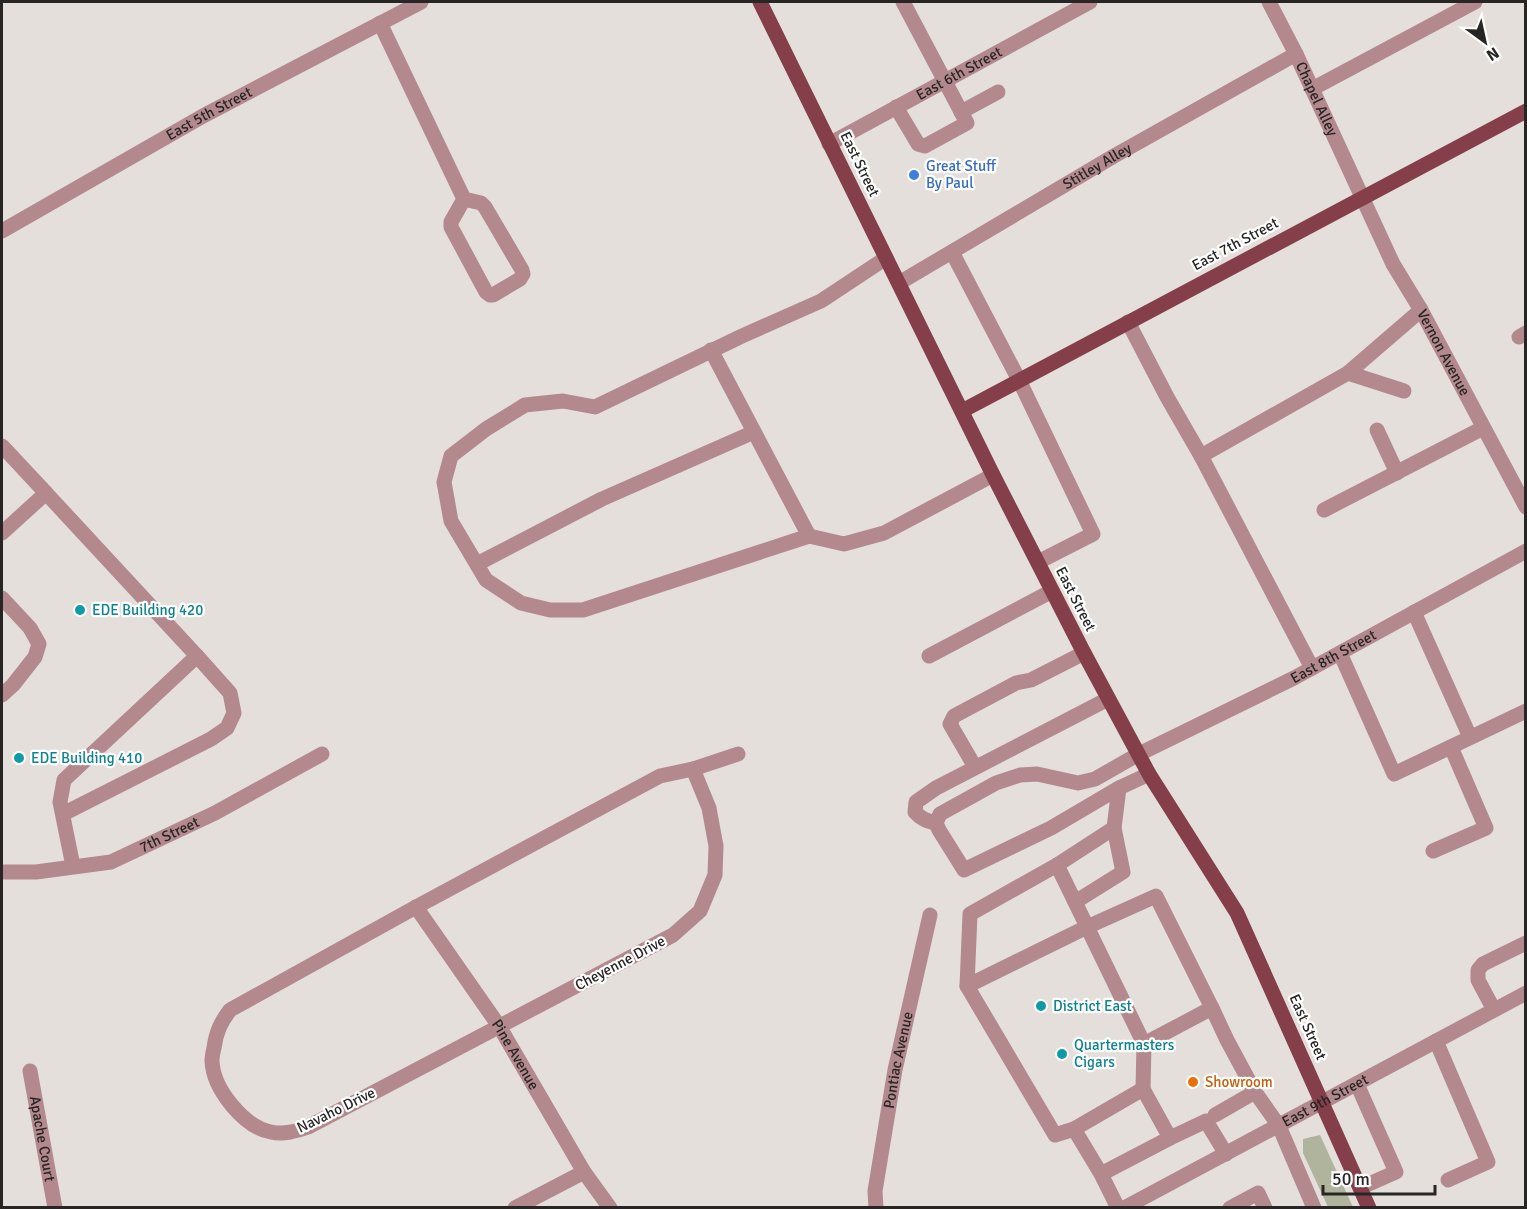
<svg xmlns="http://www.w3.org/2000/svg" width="1527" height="1209" font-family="Signika,sans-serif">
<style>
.green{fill:#b0b49c}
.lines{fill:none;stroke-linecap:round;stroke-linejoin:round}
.minor{stroke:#b3898d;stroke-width:15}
.major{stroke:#853f4a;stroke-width:15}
.shop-dot{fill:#3f7fe0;stroke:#fff;stroke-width:2}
.culture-dot{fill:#0f9aa8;stroke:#fff;stroke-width:2}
.food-dot{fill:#e8710a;stroke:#fff;stroke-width:2}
.labels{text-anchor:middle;stroke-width:4.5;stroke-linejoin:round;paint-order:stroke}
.street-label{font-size:15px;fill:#272624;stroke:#fff}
.shop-label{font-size:15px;fill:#366cbe;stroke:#fff;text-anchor:start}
.culture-label{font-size:15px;fill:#0d838f;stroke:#fff;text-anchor:start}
.food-label{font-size:15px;fill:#c56008;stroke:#fff;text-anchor:start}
</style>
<rect width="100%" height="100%" fill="#e4dfdb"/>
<polygon class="green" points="1320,1135 1353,1207 1328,1207 1303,1153 1303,1139"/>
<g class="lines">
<g class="minor">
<path id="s1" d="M1269,2L1296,54L1393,264L1421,310L1526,507"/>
<polyline points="380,23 464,199 481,203 485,207 522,270 523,274 520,279 493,295 490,295 486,292 451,227 451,222 464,199"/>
<polyline points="1312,89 1475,2"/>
<polyline points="896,107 918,144 925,146 967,123 903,2"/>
<polyline points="961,112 998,92"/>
<path id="s2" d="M829,144L1090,2"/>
<path id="s3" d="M2,231L203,116L421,2"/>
<polyline points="952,252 1019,380 1093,534 1038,562"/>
<polyline points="886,258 821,301 742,336 595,407 563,401 525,405 486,429 451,456 444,482 451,521 486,580 521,603 550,610 583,610 809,536 844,544 884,533 993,475"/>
<path id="s4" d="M899,283L1114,156L1296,54"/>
<polyline points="1128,322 1167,397 1201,456 1312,668"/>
<polyline points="1519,337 1526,333"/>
<polyline points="711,350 809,536"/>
<polyline points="1348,373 1404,391"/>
<polyline points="1377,430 1397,473"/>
<polyline points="2,446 46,493"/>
<polyline points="1201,456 1348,373 1421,310"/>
<polyline points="1324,510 1483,428"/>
<polyline points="2,533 46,493 197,656"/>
<polyline points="477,564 602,499 754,432"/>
<polyline points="2,598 30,628 39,644 35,657 13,685 2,695"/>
<polyline points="1414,612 1470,737"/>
<polyline points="1340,653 1394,774 1526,711"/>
<polyline points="929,656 1052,591"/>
<polyline points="975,767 950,724 954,716 1016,683 1031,680 1084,653"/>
<path d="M693,769L709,808L716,846L715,875L700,911L673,935L308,1127C296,1131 284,1135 271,1132C244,1127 213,1089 212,1061C212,1057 213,1052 214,1048C216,1032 221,1022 230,1010L416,907L660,776Z"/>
<polyline points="693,769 738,754"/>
<path id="s5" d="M1119,788L1051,828L964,870L939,830L936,823L940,814L996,783L1020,775L1037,774L1078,783L1095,779L1137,755L1294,678L1526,551"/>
<polyline points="63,814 211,739 227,728 234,713 230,693 197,656 64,780 60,802 73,866"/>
<path d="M936,823C927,821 921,819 915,812L916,802L936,788L1108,699"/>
<polyline points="1433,851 1486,828 1451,747"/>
<polyline points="1057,865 1114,828"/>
<path id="s6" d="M2,872H36L111,862L215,813L322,754"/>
<polyline points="1075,902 1057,865 970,914 967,986 1087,927 1156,896 1212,1008"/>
<path id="s7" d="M416,907L499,1026L584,1172L610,1208"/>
<polyline points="967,986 1055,1135 1074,1129"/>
<polyline points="1494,1010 1478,980 1478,970 1483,964 1526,943"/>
<polyline points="1436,1041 1488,1162 1448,1180"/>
<polyline points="1144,1044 1212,1008 1227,1040 1255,1092"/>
<path id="s8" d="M30,1071L55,1208"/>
<polyline points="1357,1084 1396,1172 1360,1188"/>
<polyline points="1143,1089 1144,1044 1075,902 1123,872 1114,828 1119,788 1149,774"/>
<polyline points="1215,1115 1255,1092 1279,1126 1314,1208"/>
<polyline points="1170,1138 1206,1121 1226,1154"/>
<polyline points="1101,1174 1170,1138 1143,1089 1074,1129 1101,1174 1118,1208"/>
<polyline points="515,1208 584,1172"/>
<path id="s9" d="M876,1208L875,1191L895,1070L930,915"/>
<path id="s10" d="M1124,1208L1526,993"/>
<polyline points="1230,1208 1258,1193 1265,1208"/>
</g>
<g class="major">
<polyline points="760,2 993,475 1084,653 1149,774 1237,913 1369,1208"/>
<polyline points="962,411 1526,111"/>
</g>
</g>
<circle class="shop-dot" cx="914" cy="175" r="6"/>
<g class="culture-dot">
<circle cx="80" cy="610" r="6"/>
<circle cx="19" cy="758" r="6"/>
<circle cx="1041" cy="1006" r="6"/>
<circle cx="1062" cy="1054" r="6"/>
</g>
<circle class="food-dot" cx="1193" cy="1082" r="6"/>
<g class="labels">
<g class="street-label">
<text dy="5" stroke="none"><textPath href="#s2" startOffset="148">East 6th Street</textPath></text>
<text dy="5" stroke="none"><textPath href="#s1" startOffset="108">Chapel Alley</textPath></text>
<text dy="5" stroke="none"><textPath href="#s3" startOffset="238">East 5th Street</textPath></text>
<text transform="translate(860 164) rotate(64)" y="5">East Street</text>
<text dy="5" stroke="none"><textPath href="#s4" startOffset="230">Stitley Alley</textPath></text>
<text transform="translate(1235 244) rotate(-28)" y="5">East 7th Street</text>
<text dy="5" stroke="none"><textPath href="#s1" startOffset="392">Vernon Avenue</textPath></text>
<text transform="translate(1076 599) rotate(63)" y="5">East Street</text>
<text dy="5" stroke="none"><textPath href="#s5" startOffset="674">East 8th Street</textPath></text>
<text dy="5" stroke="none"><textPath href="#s6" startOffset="174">7th Street</textPath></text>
<text transform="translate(620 963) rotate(-28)" y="5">Cheyenne Drive</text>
<text transform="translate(1308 1027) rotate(66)" y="5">East Street</text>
<text dy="5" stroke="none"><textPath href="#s7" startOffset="178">Pine Avenue</textPath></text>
<text dy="5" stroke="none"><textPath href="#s9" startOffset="150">Pontiac Avenue</textPath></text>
<text dy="5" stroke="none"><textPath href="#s10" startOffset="228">East 9th Street</textPath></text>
<text transform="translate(336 1110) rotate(-26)" y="5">Navaho Drive</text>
<text dy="5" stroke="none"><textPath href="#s8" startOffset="69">Apache Court</textPath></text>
</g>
<g class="shop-label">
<text x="926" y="171">Great Stuff<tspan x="926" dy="17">By Paul</tspan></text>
</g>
<g class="culture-label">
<text x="92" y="615">EDE Building 420</text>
<text x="31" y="763">EDE Building 410</text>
<text x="1053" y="1011">District East</text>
<text x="1074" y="1050">Quartermasters<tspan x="1074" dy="17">Cigars</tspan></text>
</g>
<g class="food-label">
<text x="1205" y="1087">Showroom</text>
</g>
</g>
<rect width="1527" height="1209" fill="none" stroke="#272624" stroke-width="6"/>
<g transform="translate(1485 42) rotate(147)" stroke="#ffffff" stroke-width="4.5" paint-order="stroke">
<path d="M0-4.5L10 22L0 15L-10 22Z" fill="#272624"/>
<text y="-9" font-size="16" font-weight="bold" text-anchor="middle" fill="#272624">N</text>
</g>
<path d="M1323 1185v9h112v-9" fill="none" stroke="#272624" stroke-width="3"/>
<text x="1332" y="1185" font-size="18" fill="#272624" stroke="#ffffff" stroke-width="4.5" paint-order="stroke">50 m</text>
</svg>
